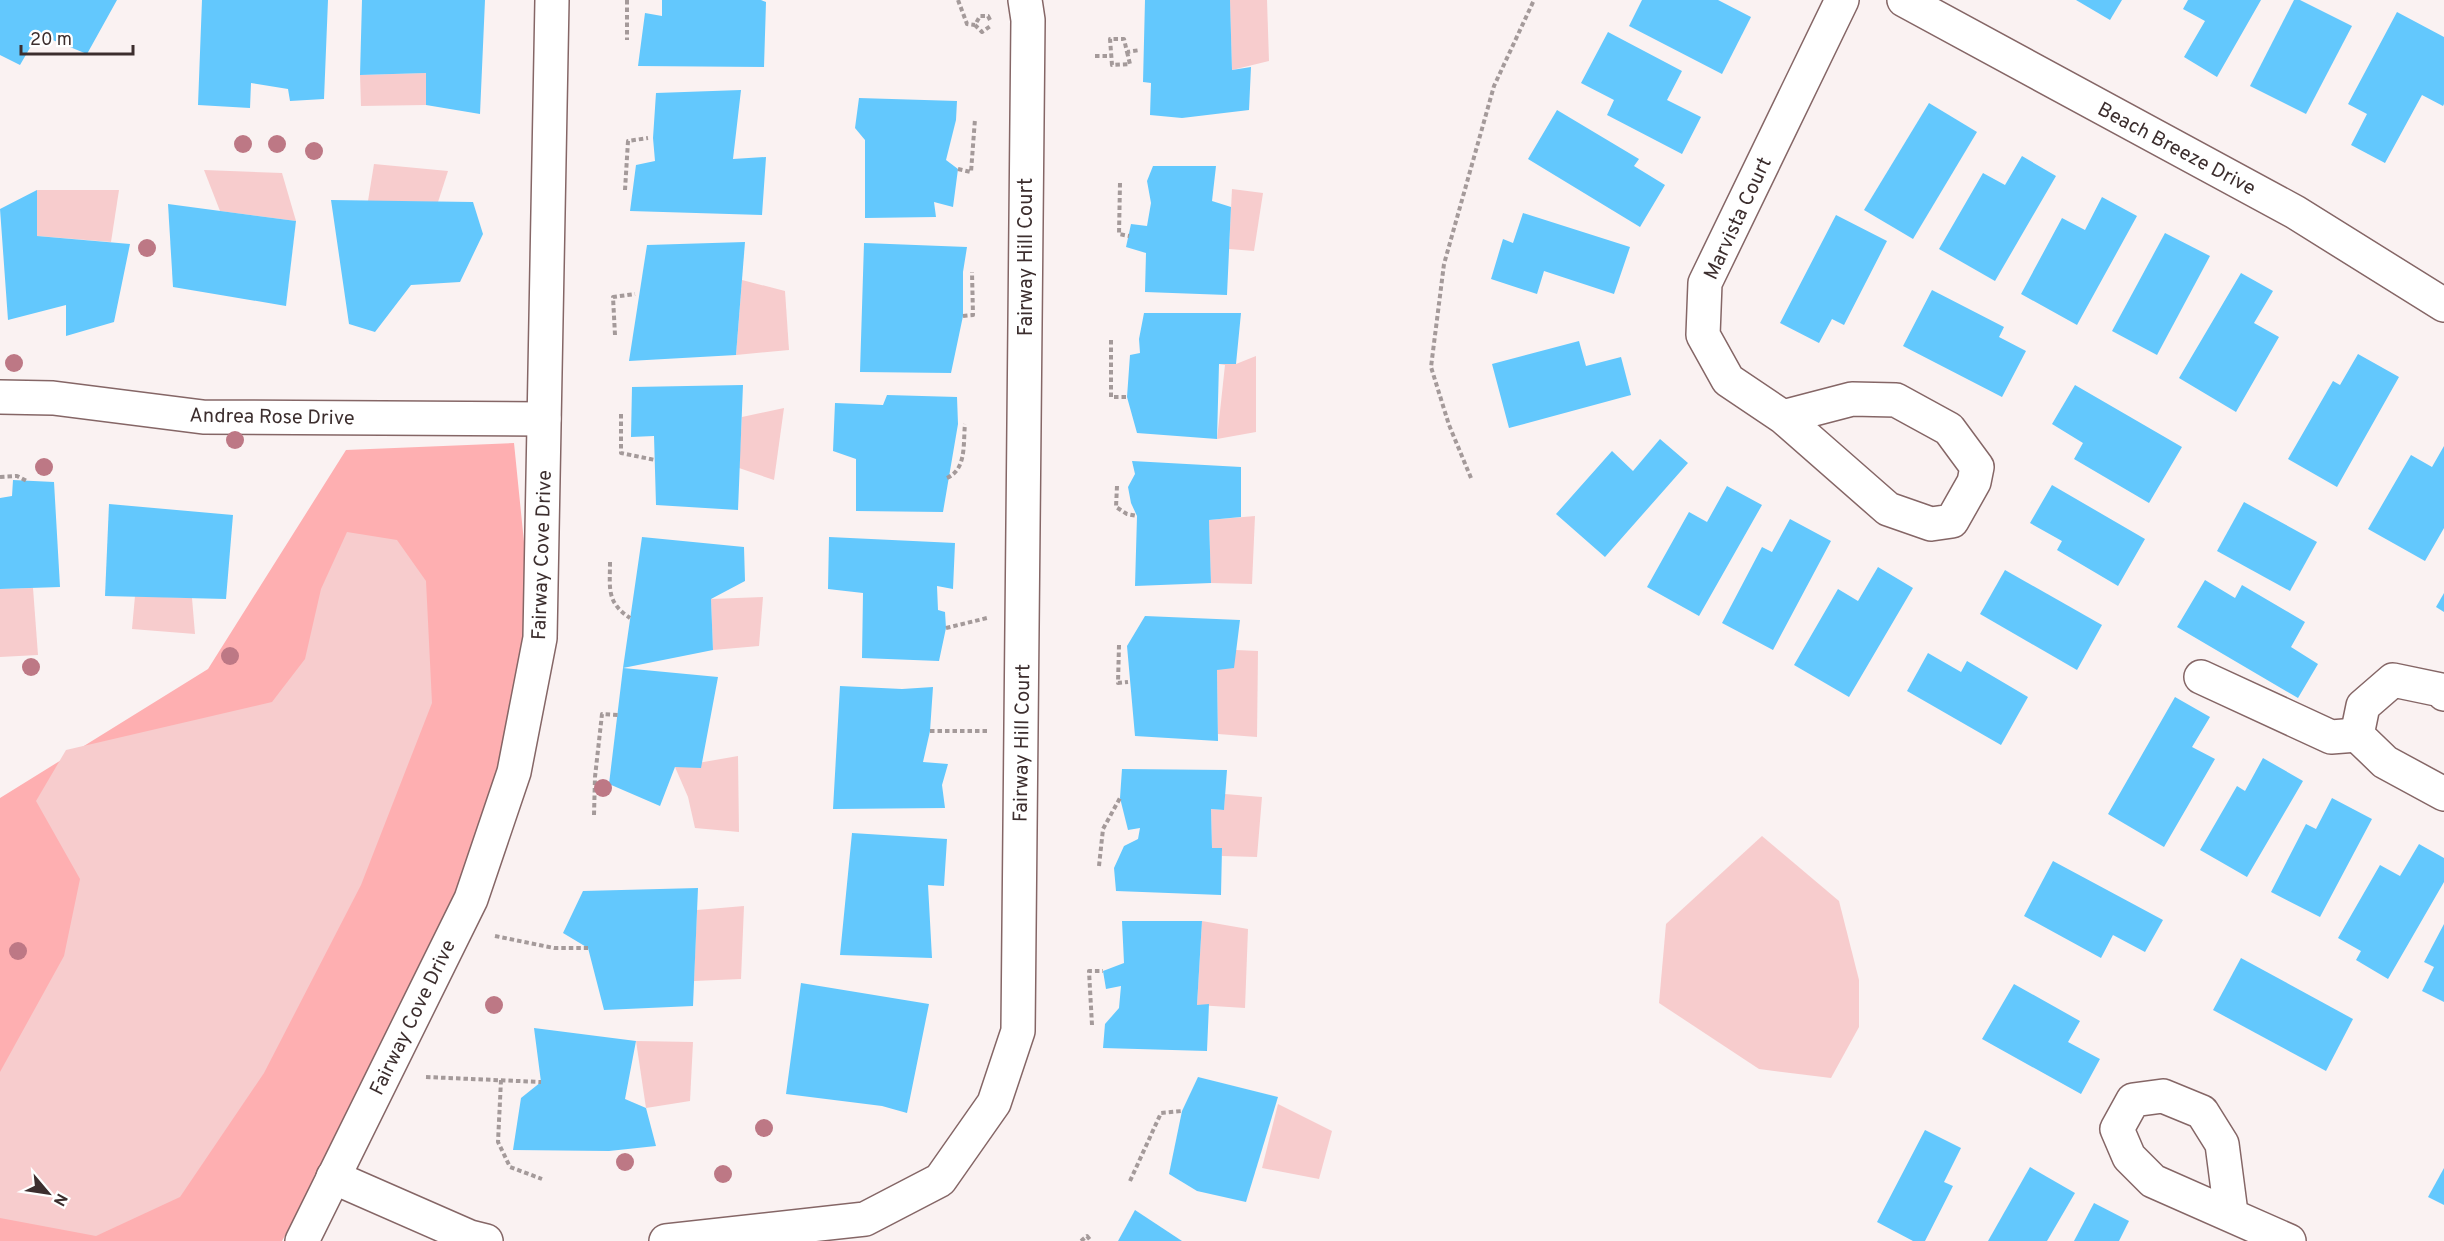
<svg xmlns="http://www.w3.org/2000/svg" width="2444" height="1241" font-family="Overpass,sans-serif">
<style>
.green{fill:#feafb1}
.water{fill:#f7cccd}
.building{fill:#63c8fd}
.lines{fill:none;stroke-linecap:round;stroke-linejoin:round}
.minor-casing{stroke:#856666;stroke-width:36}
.path{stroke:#a49a9a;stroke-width:4;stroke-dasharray:4.5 3;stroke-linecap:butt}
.minor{stroke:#fff;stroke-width:33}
.tree{fill:#bd7885}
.labels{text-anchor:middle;stroke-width:5;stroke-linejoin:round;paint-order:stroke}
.street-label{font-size:20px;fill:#3c2e2e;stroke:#fff}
</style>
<rect width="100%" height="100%" fill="#faf2f2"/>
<polygon class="green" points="514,443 536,661 450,940 282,1241 0,1241 0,798 208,669 346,450"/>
<g class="water">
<polygon points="1230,0 1267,0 1269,61 1232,70"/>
<polygon points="426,73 426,105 361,106 360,75"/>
<polygon points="374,164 448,171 438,202 368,201"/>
<polygon points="204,170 282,173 296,221 220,211"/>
<polygon points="1232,189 1263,193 1254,251 1229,249"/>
<polygon points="37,190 119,190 111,242 37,236"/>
<polygon points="742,280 785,291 789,350 736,355"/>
<polygon points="1256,356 1256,432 1217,439 1225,365 1219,364 1236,364"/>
<polygon points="784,408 774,480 739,468 742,417"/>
<polygon points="1255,516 1252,584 1211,583 1209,520"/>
<polygon points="347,532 397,540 426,581 432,703 361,885 264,1073 180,1197 96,1236 0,1218 0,1072 64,956 80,879 36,801 66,750 272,702 305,659 321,589"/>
<polygon points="33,588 38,655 0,657 0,589"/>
<polygon points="135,596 192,598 195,634 132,629"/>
<polygon points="763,597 759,646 713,650 711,599"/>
<polygon points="1236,650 1258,651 1257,737 1218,734 1217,670"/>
<polygon points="738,756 739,832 695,828 688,797 675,767"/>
<polygon points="1225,794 1262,797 1257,857 1222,856 1222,848 1212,848 1211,809 1224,810"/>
<polygon points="1762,836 1839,901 1859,980 1859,1027 1831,1078 1759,1069 1659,1003 1666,924"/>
<polygon points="744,906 741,979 694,981 697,910"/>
<polygon points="1202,921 1248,929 1245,1008 1197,1005"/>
<polygon points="636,1041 693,1042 690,1101 646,1108"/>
<polygon points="1278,1104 1332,1131 1319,1179 1262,1168"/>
</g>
<g class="building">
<polygon points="0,0 117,0 87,54 38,34 20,65 0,55"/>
<polygon points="202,0 328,0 324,99 290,101 288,89 251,83 250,108 198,105"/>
<polygon points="362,0 485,0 480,114 426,105 426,73 360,75"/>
<polygon points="662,0 761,0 766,2 764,67 638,66 645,13 662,16"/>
<polygon points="1145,0 1230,0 1232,70 1251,67 1249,110 1182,118 1150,115 1151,83 1143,82"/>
<polygon points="1642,0 1718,0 1751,17 1722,74 1629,26"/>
<polygon points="2076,0 2122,0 2110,20"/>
<polygon points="2188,0 2261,0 2217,77 2184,57 2205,21 2183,9"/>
<polygon points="2294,0 2300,0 2352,26 2306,114 2250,86"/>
<polygon points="2397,12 2444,37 2444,104 2443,106 2422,95 2385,163 2351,145 2367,114 2348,104"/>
<polygon points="1608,32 1682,71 1667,100 1701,117 1682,154 1607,115 1614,100 1581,83"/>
<polygon points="741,90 733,159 766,157 762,215 630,211 636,165 655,161 653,138 656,93"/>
<polygon points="859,98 957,101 956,120 946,160 958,169 953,207 934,202 936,217 865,218 865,140 855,128"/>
<polygon points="1929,103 1977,132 1913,239 1864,210"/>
<polygon points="1557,110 1639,159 1634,166 1665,185 1640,227 1528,159"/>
<polygon points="2022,156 2056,176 1995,281 1939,249 1983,173 2005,185"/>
<polygon points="1153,166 1216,166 1212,201 1231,207 1227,295 1145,292 1146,253 1126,247 1131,224 1147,226 1151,203 1147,181"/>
<polygon points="37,190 37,236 130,244 114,322 66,336 66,305 8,320 0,209"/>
<polygon points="2102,197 2137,216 2077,325 2021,294 2062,218 2085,230"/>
<polygon points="331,200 473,202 483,234 460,282 411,285 375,332 349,324"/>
<polygon points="168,204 296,221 286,306 173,287"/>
<polygon points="1523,213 1630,247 1614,294 1544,271 1537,294 1491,279 1503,239 1513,243"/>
<polygon points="1836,215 1887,241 1844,325 1832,319 1819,343 1780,323"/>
<polygon points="2165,233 2210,256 2157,355 2112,331"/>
<polygon points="745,242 736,355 629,361 647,245"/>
<polygon points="864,243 967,247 963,272 963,316 951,373 860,372"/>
<polygon points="2241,273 2273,291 2254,323 2279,337 2236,412 2179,378"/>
<polygon points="1932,290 2004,327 1999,337 2026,351 2002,397 1903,346"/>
<polygon points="1144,313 1241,313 1236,364 1219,364 1217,439 1137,433 1127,397 1130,355 1140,353 1139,339"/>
<polygon points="1579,341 1586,366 1621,357 1631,395 1509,428 1492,364"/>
<polygon points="2358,354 2399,377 2337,487 2288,459 2333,381 2340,385"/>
<polygon points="743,385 738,510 656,505 654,436 631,437 632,387"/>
<polygon points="2075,385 2182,447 2149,503 2074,459 2083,443 2052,424"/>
<polygon points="887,395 957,397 958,424 943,512 856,511 856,459 833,451 835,403 883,405"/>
<polygon points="1660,439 1688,463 1605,557 1556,514 1612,451 1633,471"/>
<polygon points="2444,446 2444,528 2425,561 2368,529 2411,455 2432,467"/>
<polygon points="1132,461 1241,467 1241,517 1209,520 1211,583 1135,586 1137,516 1131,503 1128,487 1135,474"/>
<polygon points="13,480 54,482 60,587 0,589 0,498 12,496"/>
<polygon points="2052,485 2145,539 2118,586 2057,550 2062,541 2030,523"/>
<polygon points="1727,486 1762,505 1699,616 1647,587 1689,512 1707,522"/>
<polygon points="2244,502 2317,542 2290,591 2217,551"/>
<polygon points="109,504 233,515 226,599 105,596"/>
<polygon points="1790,519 1831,541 1773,650 1722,623 1762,547 1772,552"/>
<polygon points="642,537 744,547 745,581 711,599 713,650 623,668 718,677 701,768 675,767 660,806 609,784 623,668"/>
<polygon points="829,537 955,543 953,589 937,586 938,610 945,612 946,628 939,661 862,658 863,593 828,589"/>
<polygon points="1878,567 1913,588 1849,697 1794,665 1838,589 1858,601"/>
<polygon points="2005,570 2102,625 2077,670 1980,614"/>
<polygon points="2205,580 2235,598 2242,585 2305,622 2291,647 2318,664 2298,698 2177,627"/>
<polygon points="2444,593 2444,612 2436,607"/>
<polygon points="1145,616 1240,620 1234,668 1217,670 1218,741 1135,736 1127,646"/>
<polygon points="1928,653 1961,672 1967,661 2028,697 2001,745 1907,691"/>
<polygon points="840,686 902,689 933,687 930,731 923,762 948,764 942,785 945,808 833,809"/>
<polygon points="2175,697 2210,717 2192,747 2215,759 2164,847 2108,814"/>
<polygon points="2263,758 2303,781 2247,877 2200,850 2237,786 2245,791"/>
<polygon points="1122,769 1227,770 1224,810 1211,809 1212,848 1222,848 1221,895 1116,891 1114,868 1124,846 1138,839 1140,828 1128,830 1120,798"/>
<polygon points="2332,798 2372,819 2320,917 2271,892 2306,824 2316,829"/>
<polygon points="852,833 947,839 944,886 928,885 932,958 840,955"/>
<polygon points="2419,844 2444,858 2444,882 2388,979 2356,960 2361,951 2338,938 2380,865 2400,876"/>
<polygon points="2053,861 2163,920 2145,952 2113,935 2101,958 2024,916"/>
<polygon points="698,888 693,1006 604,1010 588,948 563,933 583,891"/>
<polygon points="1122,921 1202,921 1197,1005 1209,1004 1207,1051 1103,1048 1105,1024 1119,1008 1121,986 1106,989 1103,971 1124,963"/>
<polygon points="2444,924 2444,1002 2422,991 2434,967 2424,962"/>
<polygon points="2241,958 2353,1019 2326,1071 2213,1010"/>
<polygon points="801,983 929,1004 907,1113 882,1106 786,1094"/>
<polygon points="2014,984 2080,1021 2068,1042 2100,1059 2081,1094 1982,1039"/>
<polygon points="534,1028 636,1041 625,1099 646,1108 656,1146 609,1151 513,1150 521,1098 541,1082"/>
<polygon points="1198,1077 1278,1097 1246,1202 1197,1191 1169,1174 1182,1111"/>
<polygon points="1925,1130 1961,1148 1944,1182 1953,1186 1925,1241 1913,1241 1877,1222"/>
<polygon points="2030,1167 2075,1193 2047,1241 1988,1241"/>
<polygon points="2444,1168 2444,1205 2428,1197"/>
<polygon points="2094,1203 2129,1221 2119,1241 2074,1241"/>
<polygon points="1135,1210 1182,1241 1118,1241"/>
</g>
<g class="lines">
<defs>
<g id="minor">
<polyline points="1904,0 2295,212 2444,305"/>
<polyline points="0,397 53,398 203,417 544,419"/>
<polyline points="1783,417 1852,399 1896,400 1949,429 1977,467 1974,482 1952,521 1931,524 1888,509 1783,417 1728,380 1703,335 1705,283 1842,0"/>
<polyline points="2201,677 2331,737 2357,735"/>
<polyline points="2444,694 2441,690 2393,680 2363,706 2357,735 2385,762 2444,794"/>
<polyline points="333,1177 470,1237 486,1241"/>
<polyline points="2231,1213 2222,1144 2202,1112 2163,1096 2133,1100 2117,1129 2129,1157 2153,1181 2289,1241"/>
<polyline points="302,1241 471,899 514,772 540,638 552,0"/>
<polyline points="666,1241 865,1219 940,1180 994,1103 1018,1031 1028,20 1025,0"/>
</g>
</defs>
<use href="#minor" class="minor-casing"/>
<g class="path">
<polyline points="627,0 627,40"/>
<polyline points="958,0 967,24 975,25"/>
<polyline points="990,20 988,16 980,16 975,25 982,32 992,25"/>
<polyline points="1127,52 1130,64 1112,65 1110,39 1124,39 1127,52 1140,50"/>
<polyline points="1095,56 1111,56"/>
<polyline points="958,169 971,172 975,119"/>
<polyline points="1120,183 1119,234 1129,236"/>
<polyline points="625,190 628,141 648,138"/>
<polyline points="963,316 973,315 972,272"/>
<polyline points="615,335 613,297 635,294"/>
<polyline points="1111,340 1111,397 1127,397"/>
<polyline points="621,414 621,453 655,460"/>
<polyline points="0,477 17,476 27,481"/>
<path d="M947,478C967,469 963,443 965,424"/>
<polyline points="1471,478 1449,425 1431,367 1444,264 1494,86 1534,0"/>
<polyline points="1117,486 1116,507 1127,514 1137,516"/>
<path d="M610,562C610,588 606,602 630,618"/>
<polyline points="946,628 987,618"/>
<polyline points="1119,645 1118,683 1128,682"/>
<polyline points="930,731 987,731"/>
<polyline points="594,815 595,777 602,714 618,715"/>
<polyline points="1099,866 1103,829 1120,798"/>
<polyline points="495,936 554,948 588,948"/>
<polyline points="1092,1025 1089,971 1103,971"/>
<polyline points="426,1077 541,1082"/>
<polyline points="501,1080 498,1142 510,1167 542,1179"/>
<polyline points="1130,1181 1161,1113 1182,1111"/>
<polyline points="1081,1241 1087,1236 1091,1241"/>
</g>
<use href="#minor" class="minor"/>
</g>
<g class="tree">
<circle cx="243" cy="144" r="9"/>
<circle cx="277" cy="144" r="9"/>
<circle cx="314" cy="151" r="9"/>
<circle cx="147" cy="248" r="9"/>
<circle cx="14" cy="363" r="9"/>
<circle cx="235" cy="440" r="9"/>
<circle cx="44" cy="467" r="9"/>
<circle cx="230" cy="656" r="9"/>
<circle cx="31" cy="667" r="9"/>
<circle cx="603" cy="788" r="9"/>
<circle cx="18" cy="951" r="9"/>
<circle cx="494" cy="1005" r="9"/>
<circle cx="764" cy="1128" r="9"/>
<circle cx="625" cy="1162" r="9"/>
<circle cx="723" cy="1174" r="9"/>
</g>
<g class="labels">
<g class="street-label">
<text transform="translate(2177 148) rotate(28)" y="7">Beach Breeze Drive</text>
<text transform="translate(1737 218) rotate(-65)" y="7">Marvista Court</text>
<text transform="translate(1025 257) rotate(-90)" y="7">Fairway Hill Court</text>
<text transform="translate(272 416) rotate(1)" y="7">Andrea Rose Drive</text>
<text transform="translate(541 555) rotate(-88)" y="7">Fairway Cove Drive</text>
<text transform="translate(1021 743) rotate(-89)" y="7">Fairway Hill Court</text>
<text transform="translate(412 1017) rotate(-64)" y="7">Fairway Cove Drive</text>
</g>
</g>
<g transform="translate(48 1193) rotate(119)" stroke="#ffffff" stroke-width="4.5" paint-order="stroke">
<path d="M0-4.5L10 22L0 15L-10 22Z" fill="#3c2e2e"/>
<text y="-9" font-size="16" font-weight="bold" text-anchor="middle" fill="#3c2e2e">N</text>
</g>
<path d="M21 45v9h112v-9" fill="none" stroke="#3c2e2e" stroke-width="3"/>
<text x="30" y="45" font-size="18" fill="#3c2e2e" stroke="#ffffff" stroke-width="4.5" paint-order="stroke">20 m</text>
</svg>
